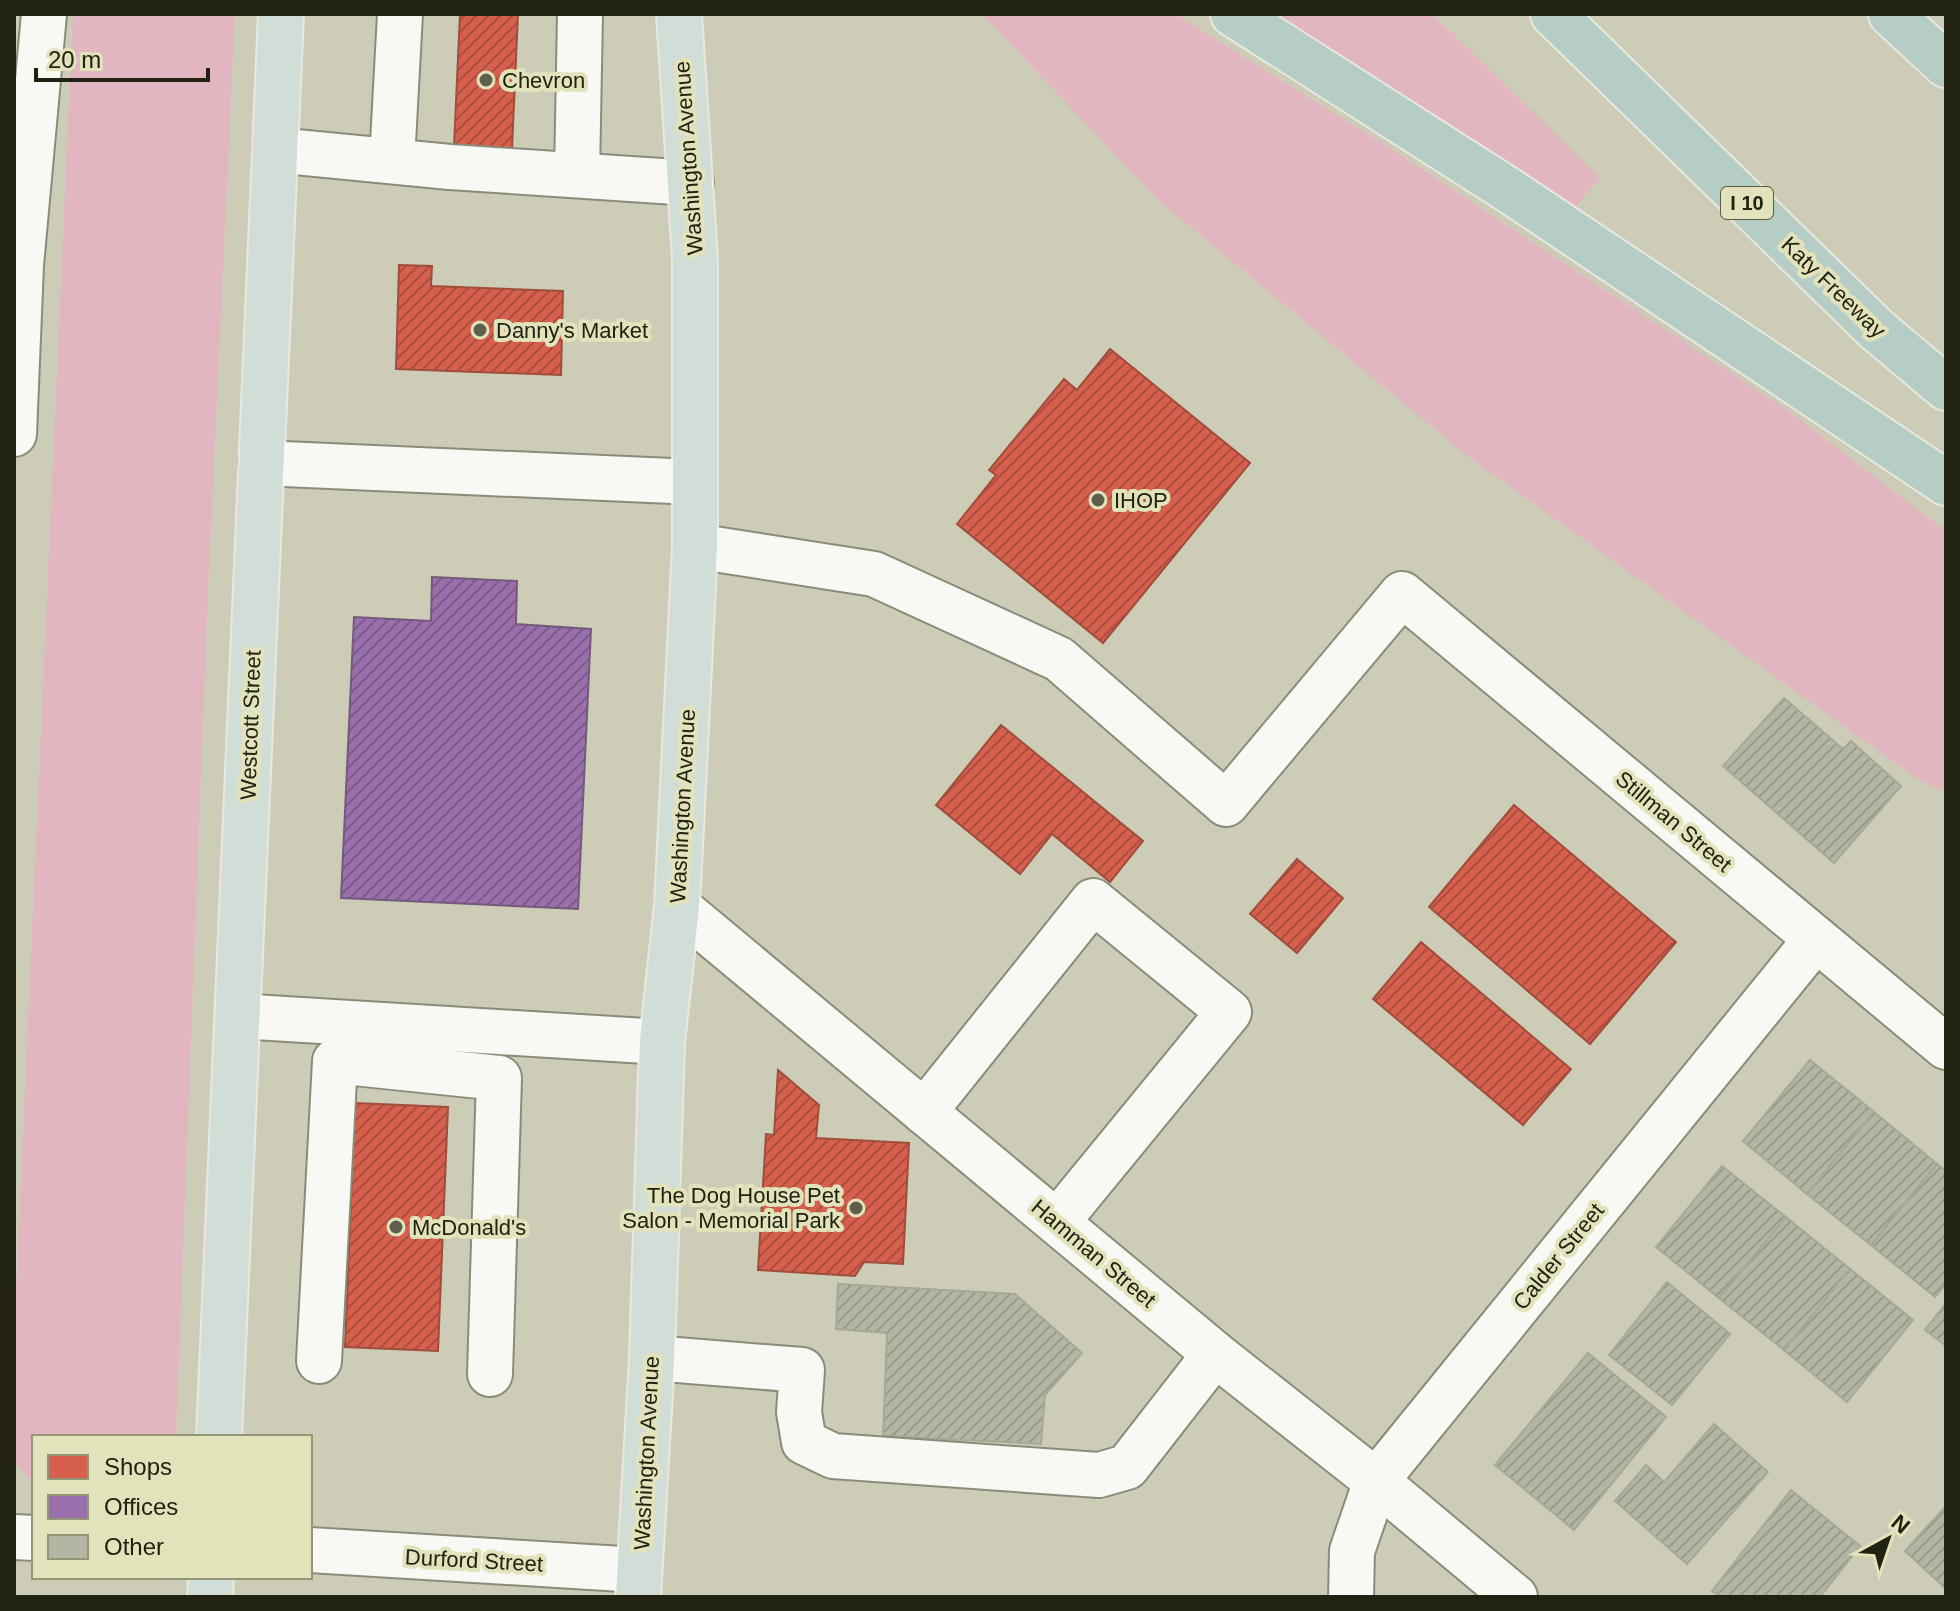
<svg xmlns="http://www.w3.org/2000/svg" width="1960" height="1611" font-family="Arial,sans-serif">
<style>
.grass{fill:#e2b6c1}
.shops{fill:url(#shops-hatch);stroke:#a04d3c;stroke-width:2}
.offices{fill:url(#offices-hatch);stroke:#75597d;stroke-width:2}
.building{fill:url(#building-hatch);stroke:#a7a896;stroke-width:2}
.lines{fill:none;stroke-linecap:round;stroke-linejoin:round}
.minor-casing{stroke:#8b8b7a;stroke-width:48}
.major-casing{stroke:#e8e8df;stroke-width:48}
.highway-casing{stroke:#e8e8df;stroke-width:48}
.minor{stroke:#f8f8f4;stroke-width:44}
.major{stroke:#d0ded7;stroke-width:44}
.highway{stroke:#b6cdc5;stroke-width:44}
.poi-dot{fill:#5e5e4c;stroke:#e2e3bb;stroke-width:3}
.labels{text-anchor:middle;stroke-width:8;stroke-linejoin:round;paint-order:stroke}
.shield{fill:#e2e3bb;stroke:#5c5c45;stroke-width:2}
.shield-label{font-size:20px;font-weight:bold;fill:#222213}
.poi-label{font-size:22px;fill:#222213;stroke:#e2e3bb;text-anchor:start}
.street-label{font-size:22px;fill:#222213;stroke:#e2e3bb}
</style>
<defs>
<pattern id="shops-hatch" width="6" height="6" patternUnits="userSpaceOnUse" patternTransform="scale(2)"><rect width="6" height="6" fill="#d6604d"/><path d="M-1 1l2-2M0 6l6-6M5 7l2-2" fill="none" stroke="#ad4f3f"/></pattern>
<pattern id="offices-hatch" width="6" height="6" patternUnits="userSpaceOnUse" patternTransform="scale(2)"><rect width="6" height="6" fill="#9970ab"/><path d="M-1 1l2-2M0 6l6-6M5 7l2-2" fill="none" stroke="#7c5c8a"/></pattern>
<pattern id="building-hatch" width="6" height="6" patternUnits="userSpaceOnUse" patternTransform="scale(2)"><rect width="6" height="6" fill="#b5b5a4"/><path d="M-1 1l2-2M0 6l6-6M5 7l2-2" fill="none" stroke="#9b9b8c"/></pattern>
</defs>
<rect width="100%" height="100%" fill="#cdcdb7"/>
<g class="grass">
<polygon points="73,14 235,14 208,591 176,1437 34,1437 34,1483 14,1462 14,1337"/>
<polygon points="982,14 1175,14 1399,154 1790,412 1946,531 1946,793 1916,778 1467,456 1157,199"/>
<polygon points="1274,14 1433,14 1600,178 1572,211"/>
</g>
<g class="shops">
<polygon points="460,14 518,14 512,149 454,146"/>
<polygon points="399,265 432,266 431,286 563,291 561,375 396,369"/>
<polygon points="1110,349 1250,463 1103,643 957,524 996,475 989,470 1064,379 1077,390"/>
<polygon points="1001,725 1143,841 1110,882 1052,834 1020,874 936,805"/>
<polygon points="1514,805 1676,942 1590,1044 1429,907"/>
<polygon points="1297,859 1343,898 1297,953 1250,914"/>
<polygon points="1421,942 1571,1069 1523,1125 1373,999"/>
<polygon points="778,1070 819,1105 816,1138 909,1143 903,1264 864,1262 855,1276 758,1270 766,1134 774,1135"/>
<polygon points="355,1103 448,1107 438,1351 345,1347"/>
</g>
<polygon class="offices" points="432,577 517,581 516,624 591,629 578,909 341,898 354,617 431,621"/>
<g class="building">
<polygon points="1784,698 1843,749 1851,741 1901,786 1834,863 1723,766"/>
<polygon points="1810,1060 1874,1112 1807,1194 1743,1141"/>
<polygon points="1874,1112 1937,1164 1871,1245 1807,1194"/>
<polygon points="1937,1164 1946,1171 1946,1284 1935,1297 1871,1245"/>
<polygon points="1722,1166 1786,1217 1719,1298 1656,1247"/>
<polygon points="1786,1217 1850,1269 1784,1350 1719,1298"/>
<polygon points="1850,1269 1913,1320 1847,1402 1784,1350"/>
<polygon points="1667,1282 1730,1334 1672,1405 1609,1355"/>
<polygon points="838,1284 1015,1294 1082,1353 1045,1395 1041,1444 883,1436 887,1333 836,1329"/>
<polygon points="1946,1303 1946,1346 1925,1330"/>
<polygon points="1588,1353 1666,1417 1574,1530 1495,1465"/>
<polygon points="1714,1424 1768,1472 1687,1564 1615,1501 1646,1465 1664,1482"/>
<polygon points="1791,1490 1860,1546 1820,1597 1720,1597 1712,1591"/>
<polygon points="1946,1506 1946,1589 1905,1551"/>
</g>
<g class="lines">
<defs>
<g id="minor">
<polyline points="275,150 450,167 691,183"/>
<polyline points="392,161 400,14"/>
<polyline points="577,175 580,14"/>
<polyline points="14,434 21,265 44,14"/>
<polyline points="261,463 695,482"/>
<polyline points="695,546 874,574 1059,659 1226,804 1402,594 1946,1047"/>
<polyline points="677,906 1215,1354 1376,1481 1515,1597"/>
<polyline points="238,1016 662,1042"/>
<polyline points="924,1112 1093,901 1229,1012 1057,1222"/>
<polyline points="652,1358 802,1370 799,1412 804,1442 833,1456 1099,1475 1127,1467 1215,1354"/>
<polyline points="319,1361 335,1061 499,1078 490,1374"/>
<polyline points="14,1537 34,1538"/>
<polyline points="310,1550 639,1570"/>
<polyline points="1351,1597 1352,1551 1376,1481 1816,939"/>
</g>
<g id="major">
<polyline points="219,1437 281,14"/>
<polyline points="210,1597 211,1577"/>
<polyline points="638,1597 652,1358 662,1042 677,906 695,546 695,260 679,14"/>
</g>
<g id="highway">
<polyline points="1233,14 1510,191 1946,483"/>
<polyline points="1553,14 1877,330 1946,388"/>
<polyline points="1891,14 1946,65"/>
</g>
</defs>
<use href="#minor" class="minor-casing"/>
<use href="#major" class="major-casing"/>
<use href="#highway" class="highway-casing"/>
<use href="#minor" class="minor"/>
<use href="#major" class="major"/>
<use href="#highway" class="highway"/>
</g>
<g class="poi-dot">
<circle cx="486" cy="80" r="8"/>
<circle cx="480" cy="330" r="8"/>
<circle cx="1098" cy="500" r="8"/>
<circle cx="856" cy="1208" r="8"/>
<circle cx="396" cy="1227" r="8"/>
</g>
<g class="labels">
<rect class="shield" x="1721" y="187" width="52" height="32" rx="6"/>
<g class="shield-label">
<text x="1747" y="210">I 10</text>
</g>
<g class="poi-label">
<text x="502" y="88">Chevron</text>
<text x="496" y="338">Danny's Market</text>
<text x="1114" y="508">IHOP</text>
<text x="840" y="1203" text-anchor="end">The Dog House Pet<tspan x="840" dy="25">Salon - Memorial Park</tspan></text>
<text x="412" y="1235">McDonald's</text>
</g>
<g class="street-label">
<text transform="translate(688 158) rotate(-94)" y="8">Washington Avenue</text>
<text transform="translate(1834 287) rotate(44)" y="8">Katy Freeway</text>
<text transform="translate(250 725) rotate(-88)" y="8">Westcott Street</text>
<text transform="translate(682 806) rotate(-87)" y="8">Washington Avenue</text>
<text transform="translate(1674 821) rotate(40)" y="8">Stillman Street</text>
<text transform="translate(1094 1253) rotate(40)" y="8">Hamman Street</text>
<text transform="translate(1558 1256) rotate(-51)" y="8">Calder Street</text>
<text transform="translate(646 1453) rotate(-87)" y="8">Washington Avenue</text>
<text transform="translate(474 1560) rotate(3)" y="8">Durford Street</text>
</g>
</g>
<rect width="1960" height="1611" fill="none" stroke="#222213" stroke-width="32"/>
<rect x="32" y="1435" width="280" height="144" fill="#e2e3bb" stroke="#959678" stroke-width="2"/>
<rect x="48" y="1455" width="40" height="24" fill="#d6604d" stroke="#959678" stroke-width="2"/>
<text x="104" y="1475" font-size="24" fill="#222213">Shops</text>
<rect x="48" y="1495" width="40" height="24" fill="#9970ab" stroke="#959678" stroke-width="2"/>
<text x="104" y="1515" font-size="24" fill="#222213">Offices</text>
<rect x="48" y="1535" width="40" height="24" fill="#b5b5a4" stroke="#959678" stroke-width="2"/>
<text x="104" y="1555" font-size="24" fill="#222213">Other</text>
<g transform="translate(1888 1539) rotate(40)" stroke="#e2e3bb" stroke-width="6" paint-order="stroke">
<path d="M0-6L14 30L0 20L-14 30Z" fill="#222213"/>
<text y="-12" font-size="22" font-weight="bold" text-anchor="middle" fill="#222213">N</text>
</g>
<path d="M36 68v12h172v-12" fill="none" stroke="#222213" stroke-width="4"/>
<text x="48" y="68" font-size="24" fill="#222213" stroke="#e2e3bb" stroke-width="6" paint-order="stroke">20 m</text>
</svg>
